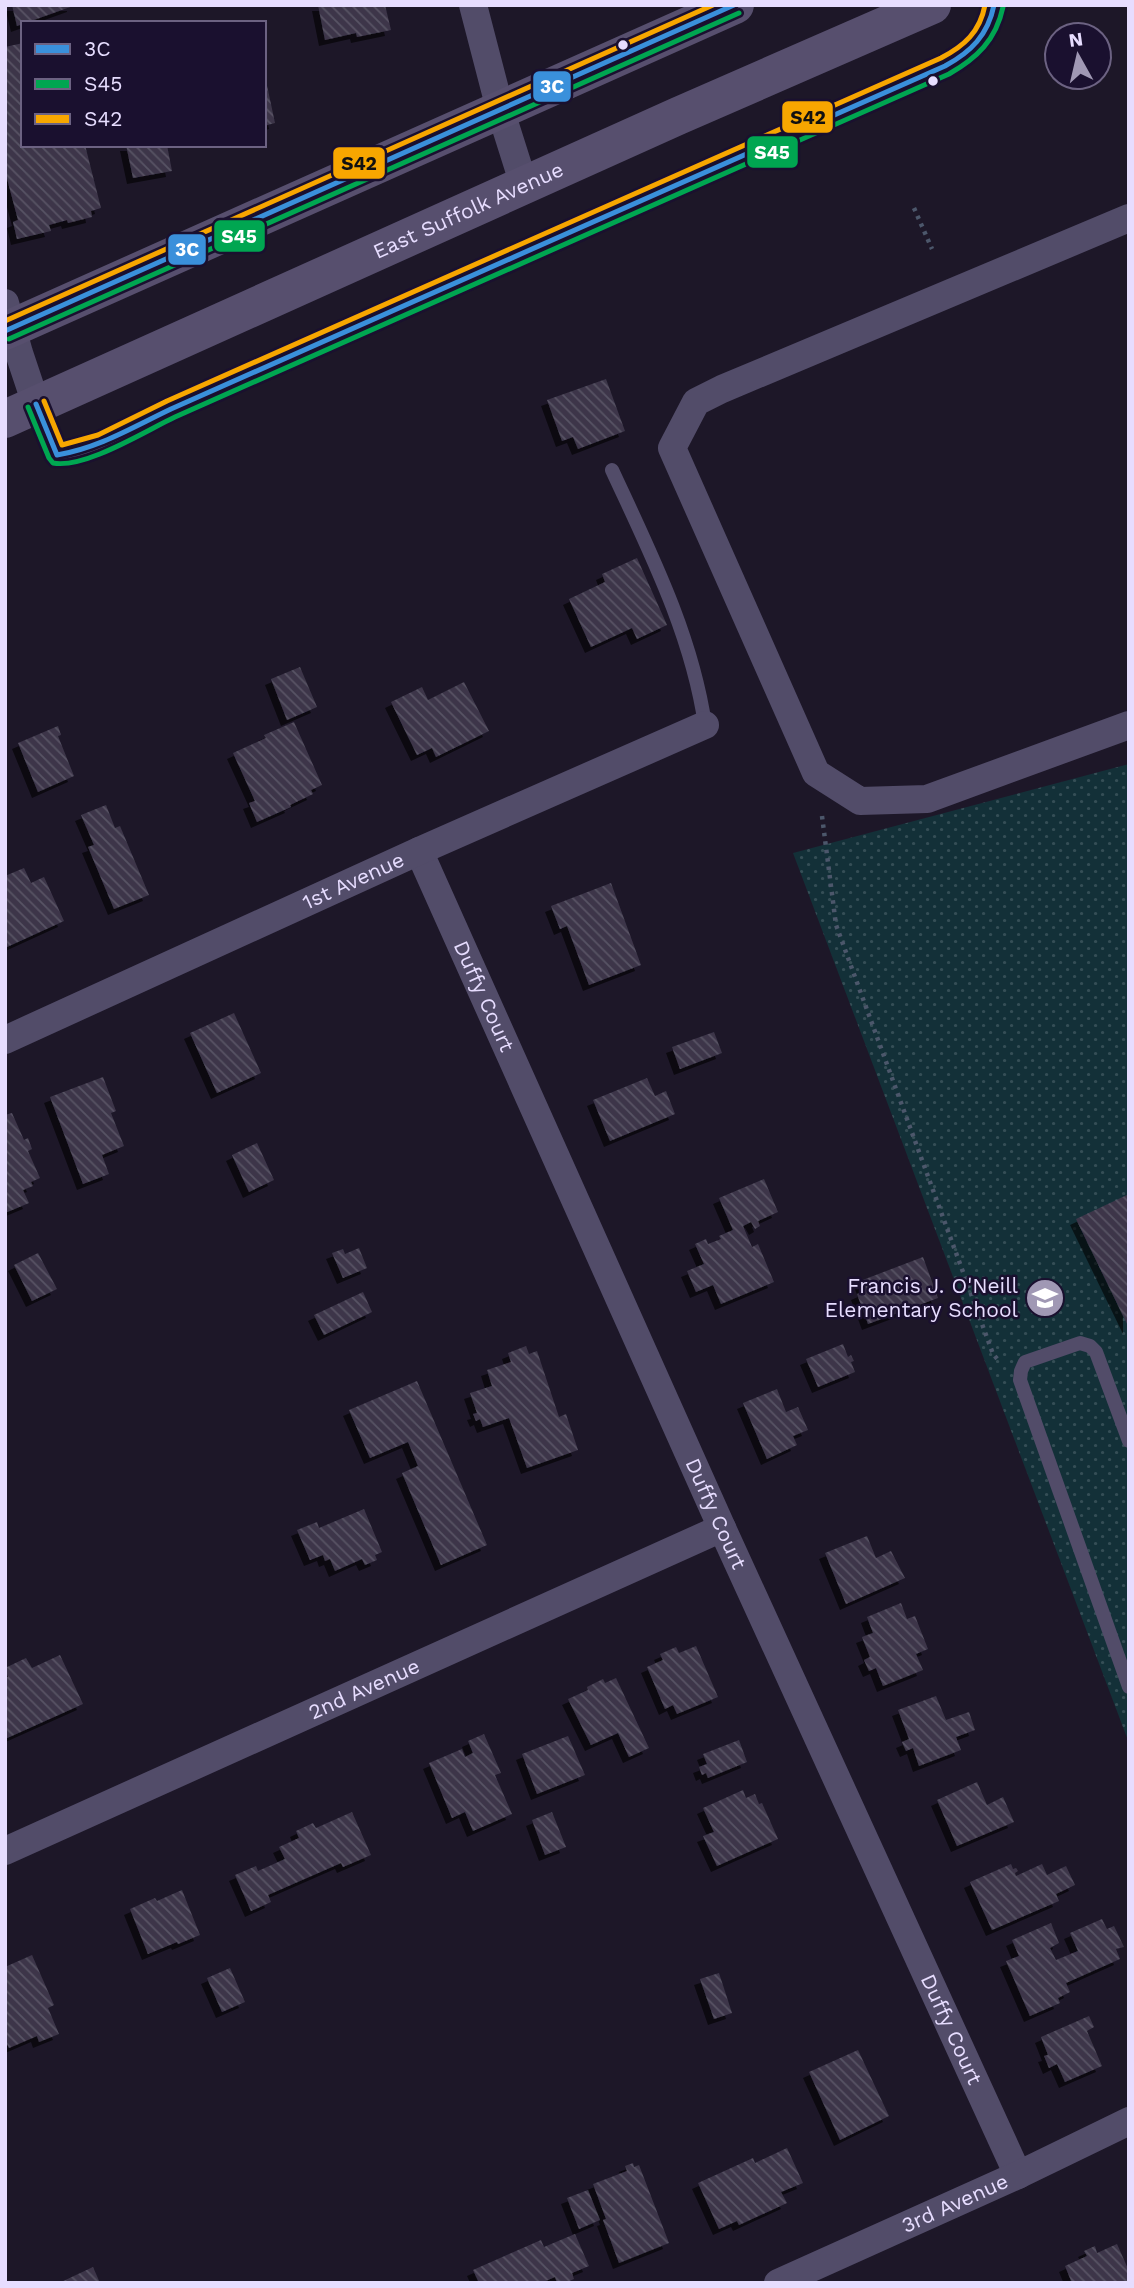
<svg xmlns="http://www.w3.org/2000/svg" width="1134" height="2288" font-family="'Work Sans',sans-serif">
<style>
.park{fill:url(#park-dots)}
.building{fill:url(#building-back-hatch);filter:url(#shadow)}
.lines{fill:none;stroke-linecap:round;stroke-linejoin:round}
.path{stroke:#4c576b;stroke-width:4.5;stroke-dasharray:3.5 5;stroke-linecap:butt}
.service{stroke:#524c69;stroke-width:14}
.minor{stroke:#524c69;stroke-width:28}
.secondary{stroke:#574f6e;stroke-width:38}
.bus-1-casing{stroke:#1a102f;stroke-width:10}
.bus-2-casing{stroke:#1a102f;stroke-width:10}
.bus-3-casing{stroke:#1a102f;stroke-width:10}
.bus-1{stroke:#3a90db;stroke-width:5}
.bus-2{stroke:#00a651;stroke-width:5}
.bus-3{stroke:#f7a600;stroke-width:5}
.bus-dot{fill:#e7ddff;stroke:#1a102f;stroke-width:2.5}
.labels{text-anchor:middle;stroke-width:5;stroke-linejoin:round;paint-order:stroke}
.street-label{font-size:21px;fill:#e7ddff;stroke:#1a102f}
.poi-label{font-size:21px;fill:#e7ddff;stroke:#1a102f;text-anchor:end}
.line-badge{stroke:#1a102f;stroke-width:2.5}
.badge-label{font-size:19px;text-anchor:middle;font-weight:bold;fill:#fff}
.pale-badge-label{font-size:19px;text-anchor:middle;font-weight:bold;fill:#111}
</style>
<defs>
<pattern id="park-dots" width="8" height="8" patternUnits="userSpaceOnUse" patternTransform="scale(1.75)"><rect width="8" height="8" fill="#133038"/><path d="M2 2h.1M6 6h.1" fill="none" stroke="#354e56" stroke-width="1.8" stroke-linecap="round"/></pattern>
<pattern id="building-back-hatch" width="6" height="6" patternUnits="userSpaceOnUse" patternTransform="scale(1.75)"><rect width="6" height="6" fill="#3c3649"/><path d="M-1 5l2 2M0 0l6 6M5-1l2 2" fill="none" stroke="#585364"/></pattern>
<filter id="shadow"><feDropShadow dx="-6" dy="6" stdDeviation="0" flood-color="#0009"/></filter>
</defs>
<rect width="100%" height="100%" fill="#1d1728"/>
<polygon class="park" points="1129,764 1129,1743 793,853"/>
<g class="building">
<polygon points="12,5 73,5 73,6 17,26"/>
<polygon points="318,5 385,5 391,30 357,37 356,33 325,40"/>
<polygon points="23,43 23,145 85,145 101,208 91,211 92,217 68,223 67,220 49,225 51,231 17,239 13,222 18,220 5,171 5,47"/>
<polygon points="265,76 275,123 264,126 264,77"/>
<polygon points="126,145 167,145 172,171 133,178"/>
<polygon points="606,379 625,431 578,449 573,437 562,441 547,400"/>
<polygon points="637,558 667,625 637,639 632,628 591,647 569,599 605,582 602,574"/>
<polygon points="300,667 317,707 287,720 271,679"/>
<polygon points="464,682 489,731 436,757 432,748 417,755 391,702 422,687 428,700"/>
<polygon points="294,722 322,785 311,790 313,794 290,805 291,807 257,822 249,803 255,801 233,753 266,738 264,735"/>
<polygon points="58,726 61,735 58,736 74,776 38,792 18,743"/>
<polygon points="106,805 115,828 120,826 149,895 114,909 88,847 94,845 81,815"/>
<polygon points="24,868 31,883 44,877 64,921 7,947 5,943 5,876"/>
<polygon points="611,883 641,965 589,985 567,926 560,929 551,906"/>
<polygon points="234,1013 261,1073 217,1093 190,1033"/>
<polygon points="714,1032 722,1053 680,1069 672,1047"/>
<polygon points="103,1077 116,1111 111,1113 124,1146 102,1155 109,1174 83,1184 50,1097"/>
<polygon points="647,1078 655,1096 666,1091 675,1114 610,1141 593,1100"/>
<polygon points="12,1113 24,1140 28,1138 32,1149 28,1151 40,1178 31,1182 33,1186 23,1190 29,1203 5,1213 5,1115"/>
<polygon points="257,1143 274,1180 249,1192 232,1155"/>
<polygon points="764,1179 778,1212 758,1221 760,1226 755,1229 751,1222 743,1226 752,1247 758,1244 774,1282 721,1304 713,1285 696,1292 687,1271 704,1264 695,1244 706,1239 708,1244 721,1239 719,1236 733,1230 719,1198"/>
<polygon points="1129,1194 1129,1328 1076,1219"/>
<polygon points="359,1248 367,1268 343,1278 332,1253 343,1249 345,1254"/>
<polygon points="38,1253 57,1289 32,1301 14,1265"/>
<polygon points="923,1257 938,1298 868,1324 857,1294 864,1291 860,1281"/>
<polygon points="363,1292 372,1312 324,1335 314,1315"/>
<polygon points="843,1344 848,1357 851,1355 854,1361 851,1362 855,1372 818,1387 806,1359"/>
<polygon points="526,1346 529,1354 537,1351 559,1417 566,1414 578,1450 527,1468 509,1418 483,1427 480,1419 476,1421 473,1414 477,1413 470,1393 492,1386 487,1370 511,1362 508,1353"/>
<polygon points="417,1381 487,1545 441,1565 402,1473 418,1466 408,1442 370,1458 349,1410"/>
<polygon points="777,1389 786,1412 798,1407 808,1430 793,1436 797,1445 767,1459 743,1403"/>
<polygon points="364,1509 382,1552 375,1555 377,1560 365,1565 362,1559 335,1571 330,1559 325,1561 323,1555 310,1560 297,1530 317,1522 319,1528"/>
<polygon points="867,1536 876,1558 891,1551 905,1578 846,1604 825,1553"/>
<polygon points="901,1603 907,1619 915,1616 928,1649 916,1654 923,1670 883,1686 876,1668 869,1671 864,1660 870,1657 862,1637 873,1633 867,1617"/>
<polygon points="696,1646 718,1697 677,1714 673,1705 665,1709 647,1667 663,1660 660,1654 676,1647 679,1653"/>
<polygon points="60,1655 83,1704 5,1739 5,1678 8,1677 5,1668 26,1658 32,1668"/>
<polygon points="616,1678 649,1748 629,1757 618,1733 591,1745 568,1699 588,1690 587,1687 603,1679 605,1683"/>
<polygon points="936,1696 946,1720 969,1712 975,1730 956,1737 961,1750 919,1766 913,1748 906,1751 902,1742 909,1739 898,1710"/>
<polygon points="484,1734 501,1773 495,1775 512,1814 473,1831 465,1812 452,1818 429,1763 462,1749 465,1757 473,1753 468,1741"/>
<polygon points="568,1736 585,1775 537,1794 522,1754"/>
<polygon points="739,1740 747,1762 708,1778 706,1773 702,1775 699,1767 707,1764 703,1754"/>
<polygon points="977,1782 987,1805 1003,1797 1014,1822 957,1846 937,1800"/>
<polygon points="743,1790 746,1798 755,1794 759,1804 762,1803 778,1839 717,1866 703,1836 714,1832 703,1808"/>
<polygon points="352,1812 371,1855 343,1867 341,1863 268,1895 271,1902 251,1911 235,1875 256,1866 258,1871 285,1859 279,1847 299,1838 296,1831 313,1823 316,1828"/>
<polygon points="552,1812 566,1847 545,1855 532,1820"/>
<polygon points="1011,1864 1013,1869 1016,1868 1018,1871 1015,1873 1016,1876 1042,1864 1047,1875 1066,1866 1075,1885 1056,1894 1059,1901 992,1930 970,1882"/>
<polygon points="182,1890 200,1935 178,1944 177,1942 148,1954 130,1909 155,1898 157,1901"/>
<polygon points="1102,1919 1107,1929 1114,1926 1124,1947 1116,1949 1120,1959 1066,1983 1070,1992 1058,1998 1060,2003 1030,2016 1006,1961 1019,1956 1012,1940 1051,1923 1059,1943 1050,1948 1056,1960 1078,1951 1070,1933"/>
<polygon points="32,1955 54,2005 48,2008 59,2034 39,2042 37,2036 9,2048 5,2040 5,1967"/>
<polygon points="230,1968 245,2002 222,2012 207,1978"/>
<polygon points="719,1973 732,2013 714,2019 700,1979"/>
<polygon points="1089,2016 1094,2027 1087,2031 1102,2066 1065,2082 1057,2064 1049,2068 1044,2056 1048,2055 1041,2037"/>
<polygon points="858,2050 889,2116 840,2140 809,2072"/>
<polygon points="787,2148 803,2183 781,2192 787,2203 739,2225 737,2221 719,2229 698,2183 753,2158 755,2163"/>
<polygon points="633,2163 634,2167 639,2165 669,2243 619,2263 603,2220 606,2219 593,2184 627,2171 625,2166"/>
<polygon points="588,2190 600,2220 579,2229 567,2198"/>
<polygon points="575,2234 589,2266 572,2273 574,2279 565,2283 557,2283 555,2277 541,2283 479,2283 473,2270 541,2240 544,2247"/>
<polygon points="1117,2244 1129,2271 1129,2282 1072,2283 1065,2266 1087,2256 1084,2251 1095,2246 1097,2253"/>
<polygon points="93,2267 100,2283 59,2283"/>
</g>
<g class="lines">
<g class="path">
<polyline points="914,208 932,249"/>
<polyline points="822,816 836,925 993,1354 999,1361"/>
</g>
<g class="service">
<path d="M37,406L57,455C99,451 133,426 171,409L945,66C972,52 990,36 994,5"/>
<path d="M612,470C650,552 692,635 705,725"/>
<polyline points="1129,1441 1096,1352 1090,1346 1080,1343 1025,1362 1021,1371 1020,1380 1129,1687"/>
</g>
<g class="minor">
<polyline points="473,5 500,109 524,185"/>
<polyline points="1129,218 722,389 696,402 672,448 816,773 860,801 927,799 1129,725"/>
<polyline points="5,303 19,353 36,404"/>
<path id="s1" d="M419,851L722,1528L1018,2175"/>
<path id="s2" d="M5,1040L419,851L705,725"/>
<path id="s3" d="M5,1851L722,1528"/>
<path id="s4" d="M778,2283L1018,2175L1129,2121"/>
</g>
<g class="secondary">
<polyline points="5,331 735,5"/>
<path id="s5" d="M5,419L678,116L932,5"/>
</g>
<defs>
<g id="bus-1">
<polyline points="5,331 734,5"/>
<path d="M36,404L57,455C99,448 133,427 171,409L945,66C971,52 988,35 994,5"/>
</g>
<g id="bus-2">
<polyline points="9,339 739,13"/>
<path d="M28,407L49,458L53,463C85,469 145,431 175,417L949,74C977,58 996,40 1003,7"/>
</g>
<g id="bus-3">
<polyline points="5,321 713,5"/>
<path d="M44,401L62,445L98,435L167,401L941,58C964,46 980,32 985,5"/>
</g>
</defs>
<use href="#bus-1" class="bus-1-casing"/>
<use href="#bus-2" class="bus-2-casing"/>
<use href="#bus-3" class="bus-3-casing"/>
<use href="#bus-1" class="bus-1"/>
<use href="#bus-2" class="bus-2"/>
<use href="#bus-3" class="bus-3"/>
</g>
<defs>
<symbol id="school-disc" viewBox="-11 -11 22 22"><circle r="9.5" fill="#a098b4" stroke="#1a102f"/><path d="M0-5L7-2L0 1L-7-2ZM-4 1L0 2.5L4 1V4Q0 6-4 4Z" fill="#fff"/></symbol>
</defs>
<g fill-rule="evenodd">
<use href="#school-disc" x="1023" y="1276" width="44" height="44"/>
</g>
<g class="bus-dot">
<circle cx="623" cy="45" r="6"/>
<circle cx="933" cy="81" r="6"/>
</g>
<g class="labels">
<g class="street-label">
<text dy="7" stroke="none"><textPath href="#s5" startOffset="508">East Suffolk Avenue</textPath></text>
<text dy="7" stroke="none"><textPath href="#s2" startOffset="383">1st Avenue</textPath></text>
<text dy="7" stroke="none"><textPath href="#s1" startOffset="159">Duffy Court</textPath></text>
<text dy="7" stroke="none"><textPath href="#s1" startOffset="726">Duffy Court</textPath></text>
<text dy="7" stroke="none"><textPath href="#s3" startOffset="394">2nd Avenue</textPath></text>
<text dy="7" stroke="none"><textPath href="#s1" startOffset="1293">Duffy Court</textPath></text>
<text dy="7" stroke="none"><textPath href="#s4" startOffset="194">3rd Avenue</textPath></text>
</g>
<g class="poi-label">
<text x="1018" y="1293">Francis J. O'Neill<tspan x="1018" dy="24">Elementary School</tspan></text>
</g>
</g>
<g class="line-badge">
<rect x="532" y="70" width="40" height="33" rx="7" fill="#3a90db"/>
<rect x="781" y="100" width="53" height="34" rx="7" fill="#f7a600"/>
<rect x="746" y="135" width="53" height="34" rx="7" fill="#00a651"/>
<rect x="332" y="146" width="54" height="34" rx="7" fill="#f7a600"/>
<rect x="213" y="219" width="53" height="34" rx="7" fill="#00a651"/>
<rect x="167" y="233" width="40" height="33" rx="7" fill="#3a90db"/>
</g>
<g class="badge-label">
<text x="552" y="93">3C</text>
<text x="772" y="159">S45</text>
<text x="239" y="243">S45</text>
<text x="187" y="256">3C</text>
</g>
<g class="pale-badge-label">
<text x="808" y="124">S42</text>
<text x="359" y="170">S42</text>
</g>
<rect width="1134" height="2288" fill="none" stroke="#e7ddff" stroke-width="14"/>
<rect x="21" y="21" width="245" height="126" fill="#1a102f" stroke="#6c6282" stroke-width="2"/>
<rect x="35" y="44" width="35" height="10" fill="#3a90db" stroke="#6c6282" stroke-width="2"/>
<text x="84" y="56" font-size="21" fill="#e7ddff">3C</text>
<rect x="35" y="79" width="35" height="10" fill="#00a651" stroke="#6c6282" stroke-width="2"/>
<text x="84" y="91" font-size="21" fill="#e7ddff">S45</text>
<rect x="35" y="114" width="35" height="10" fill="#f7a600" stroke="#6c6282" stroke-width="2"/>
<text x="84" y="126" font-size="21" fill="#e7ddff">S42</text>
<g transform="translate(1078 56) rotate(352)"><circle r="33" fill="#1a102f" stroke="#6c6282" stroke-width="2"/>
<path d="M0-5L12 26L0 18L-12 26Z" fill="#a098b4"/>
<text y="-10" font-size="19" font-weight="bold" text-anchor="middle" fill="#e7ddff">N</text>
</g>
</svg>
